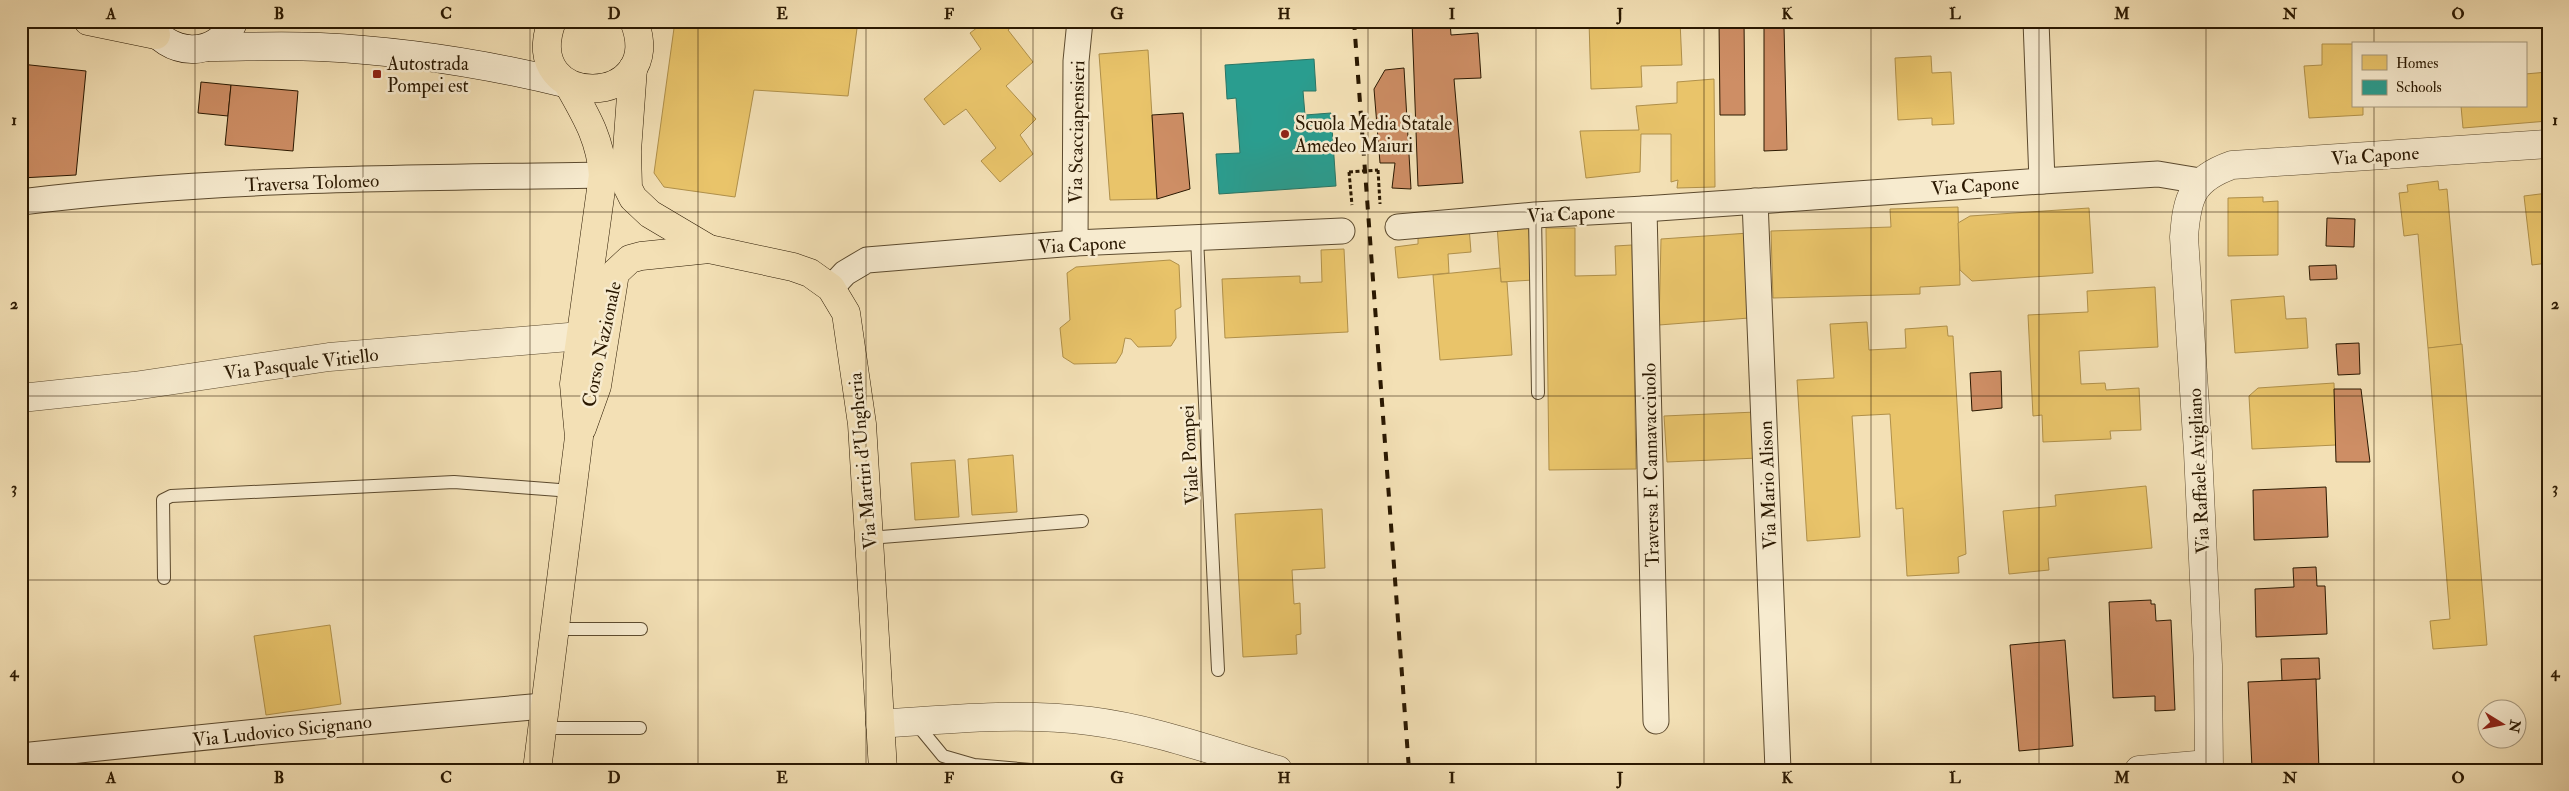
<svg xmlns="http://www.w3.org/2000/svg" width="2569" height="791" font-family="'IM FELL Double Pica',serif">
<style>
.homes{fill:#e9c46a;stroke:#b0904a}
.schools{fill:#2a9d8f;stroke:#2a7564}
.building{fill:#ce8e65;stroke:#2a1801}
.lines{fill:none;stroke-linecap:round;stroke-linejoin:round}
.service-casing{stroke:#5c4a2e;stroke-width:14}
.minor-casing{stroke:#5c4a2e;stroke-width:27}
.tertiary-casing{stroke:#5c4a2e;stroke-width:29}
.secondary-casing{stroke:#2a1801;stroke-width:29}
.primary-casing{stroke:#2a1801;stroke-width:29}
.motorway-casing{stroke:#2a1801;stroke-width:29}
.path{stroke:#2a1801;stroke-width:3;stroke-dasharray:4 2.5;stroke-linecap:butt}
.service{stroke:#f7ebcf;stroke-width:12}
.minor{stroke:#f7ebcf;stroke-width:25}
.tertiary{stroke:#f7ebcf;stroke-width:28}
.secondary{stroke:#f7ebcf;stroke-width:28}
.primary{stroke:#f3e0b5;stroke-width:28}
.motorway{stroke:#f3e0b5;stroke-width:28}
.rail{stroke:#2a1801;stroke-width:4;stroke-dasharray:9 9;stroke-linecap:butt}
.path-bridge{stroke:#2a1801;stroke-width:3;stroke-dasharray:4 2.5;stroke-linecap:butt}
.grid{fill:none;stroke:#2a1801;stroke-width:1;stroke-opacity:0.55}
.poi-dot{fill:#8f2418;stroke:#f7ebcf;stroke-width:2}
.labels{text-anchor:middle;stroke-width:5;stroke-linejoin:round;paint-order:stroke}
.poi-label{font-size:19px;fill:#2a1801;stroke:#f7ebcf;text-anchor:start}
.street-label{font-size:19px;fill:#2a1801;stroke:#f7ebcf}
.neatline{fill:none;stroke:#2a1801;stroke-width:2}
.grid-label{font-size:16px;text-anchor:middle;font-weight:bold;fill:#2a1801}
</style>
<rect width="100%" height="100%" fill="#f3e0b5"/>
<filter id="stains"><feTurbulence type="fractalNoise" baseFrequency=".004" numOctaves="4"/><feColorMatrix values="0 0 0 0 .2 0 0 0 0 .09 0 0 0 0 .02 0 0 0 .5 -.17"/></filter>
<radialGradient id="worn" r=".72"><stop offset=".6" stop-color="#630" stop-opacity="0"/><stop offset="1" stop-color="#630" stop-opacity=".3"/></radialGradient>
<g class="homes">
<polygon points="675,21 858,21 848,96 754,90 735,197 664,187 654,173"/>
<polygon points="986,21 1019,21 1008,30 1033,62 1006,86 1036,119 1020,135 1033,154 1000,182 981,161 996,148 966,109 944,125 924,99 981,49 970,33"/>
<polygon points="1589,21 1680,21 1682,65 1641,66 1642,87 1591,89"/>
<polygon points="2322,44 2363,44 2353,44 2353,106 2363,106 2363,115 2309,118 2304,66 2322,65"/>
<polygon points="1148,50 1157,199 1110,200 1099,54"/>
<polygon points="1931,56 1932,73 1951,72 1954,124 1932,125 1932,118 1898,120 1895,58"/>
<polygon points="2548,72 2548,121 2463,128 2461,106 2525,106 2525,74"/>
<polygon points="1714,79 1715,187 1677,188 1678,180 1671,182 1671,134 1641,134 1640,172 1586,178 1580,131 1639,130 1636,106 1677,103 1677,82"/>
<polygon points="2438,181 2439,190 2447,189 2461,345 2428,348 2418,234 2404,236 2399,193 2408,192 2407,185"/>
<polygon points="2548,193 2548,263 2532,265 2524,196"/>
<polygon points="2263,197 2263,202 2278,201 2278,255 2228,256 2228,198"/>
<polygon points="1958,207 1960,285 1920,287 1920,294 1773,298 1771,231 1891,227 1890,209"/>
<polygon points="2089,208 2093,273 1972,281 1960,270 1958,223 1970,216"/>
<polygon points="1528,223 1533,280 1501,282 1497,225"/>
<polygon points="1469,227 1471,252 1448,254 1449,273 1398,278 1395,247 1418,244 1418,231"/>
<polygon points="1546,228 1575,228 1575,276 1616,275 1615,246 1632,245 1636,469 1549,470"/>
<polygon points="1749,233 1749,318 1659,325 1661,239"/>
<polygon points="1344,249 1348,332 1225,338 1222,279 1300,276 1300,283 1322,282 1321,250"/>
<polygon points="1170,260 1179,265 1181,307 1175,310 1176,338 1171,346 1138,347 1131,339 1125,338 1122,353 1116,363 1074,364 1063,357 1060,328 1070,320 1067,273 1076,267"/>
<polygon points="1500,268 1501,282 1507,282 1512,355 1440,360 1433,275"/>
<polygon points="2155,287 2158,347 2079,351 2081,384 2105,383 2106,390 2139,388 2141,430 2110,431 2111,439 2043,442 2042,415 2033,416 2028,315 2088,312 2087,291"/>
<polygon points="2284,296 2286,319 2306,318 2308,348 2235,353 2231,300"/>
<polygon points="1867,322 1869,350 1906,348 1905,329 1947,326 1948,336 1953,336 1966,554 1958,557 1959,573 1907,576 1903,508 1896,509 1890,414 1852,416 1860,537 1807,541 1797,380 1834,378 1830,324"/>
<polygon points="2462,344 2487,645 2433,649 2430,621 2450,619 2428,348"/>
<polygon points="2334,383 2336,445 2252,449 2249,396 2258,388"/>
<polygon points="1756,412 1758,458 1667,462 1664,416"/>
<polygon points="1013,455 1017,512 972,515 968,459"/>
<polygon points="955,460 959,517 915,520 911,463"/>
<polygon points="2146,486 2152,548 2048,558 2049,570 2009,574 2003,511 2056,506 2055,495"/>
<polygon points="1322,509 1325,568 1292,570 1294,604 1300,603 1301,634 1296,635 1297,654 1243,657 1235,514"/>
<polygon points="330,625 341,704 266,715 254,636"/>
<polygon points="138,765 138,770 97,770"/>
</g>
<polygon class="schools" points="1314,59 1316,91 1303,91 1305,115 1331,113 1336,186 1219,194 1216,154 1240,153 1236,98 1227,99 1225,65"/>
<g class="building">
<polygon points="1412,21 1450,21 1451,35 1478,33 1481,78 1454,79 1463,183 1418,186"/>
<polygon points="1719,21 1744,21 1745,115 1720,115"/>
<polygon points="1764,21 1785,21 1786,27 1764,27"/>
<polygon points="1764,27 1784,27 1787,150 1764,151"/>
<polygon points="21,64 86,71 76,175 21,178"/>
<polygon points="1404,68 1411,189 1392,188 1395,163 1380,163 1374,89 1385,70"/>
<polygon points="201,82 231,85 228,116 198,113"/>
<polygon points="231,85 298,91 293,151 225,145"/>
<polygon points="1183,113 1190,189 1157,199 1152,115"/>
<polygon points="2327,218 2355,219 2354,247 2326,246"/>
<polygon points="2336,265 2337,279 2310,280 2309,266"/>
<polygon points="2359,343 2360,374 2338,375 2336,344"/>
<polygon points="2001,371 2002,408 1972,411 1970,373"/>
<polygon points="2334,389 2361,389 2370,462 2336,462"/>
<polygon points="2326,487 2328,537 2254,540 2253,490"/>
<polygon points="2316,567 2317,586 2325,586 2327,634 2256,637 2255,589 2294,587 2293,568"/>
<polygon points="2151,600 2151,604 2155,604 2156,621 2171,620 2175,710 2155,711 2155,696 2113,698 2109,602"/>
<polygon points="2065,640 2073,746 2019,751 2010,645"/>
<polygon points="2319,658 2320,679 2282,681 2281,659"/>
<polygon points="2316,679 2319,770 2244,770 2252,768 2248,682"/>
</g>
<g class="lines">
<defs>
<g id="service">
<polyline points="1535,215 1538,393"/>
<polyline points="1197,238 1218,670"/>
<polyline points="869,538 1082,521"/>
<polyline points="164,578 163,500 171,496 454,482 572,491"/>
<polyline points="555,629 641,629"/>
<polyline points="915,722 943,756 974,765 1031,770"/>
<polyline points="542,728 640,728"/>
</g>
<g id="minor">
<polyline points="2036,21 2042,181"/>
<polyline points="1755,201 1778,770"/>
<path d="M21,202C214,178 409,178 603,175"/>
<polyline points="1644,209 1656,721"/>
<polyline points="1398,227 1535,215 1644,209 2042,181 2158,174 2200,181"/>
<polyline points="1075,243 1076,61 1080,21"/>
<polyline points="831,288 845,273 867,260 1075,243 1342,231"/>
<polyline points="21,756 286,729 543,706"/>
</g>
<g id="tertiary">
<polyline points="21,398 134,386 329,357 581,336"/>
<path d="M880,724C950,719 1021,712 1090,721C1154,729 1216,752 1278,770"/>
<polyline points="2139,770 2208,764"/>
<path d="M2209,770L2208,665L2198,452L2184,237C2187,197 2192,179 2232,165L2548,144"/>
</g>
<g id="secondary">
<path d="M148,21C166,57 217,60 234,21"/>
<path d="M209,47C246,47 283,45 320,47C403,51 487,64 568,84"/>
</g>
<g id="primary">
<path d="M552,21C518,113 669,109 634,21"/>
<polyline points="633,68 627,151 628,188 633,198 650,214 709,249 793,267 810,273 831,288 846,313 862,424 883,770"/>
<polyline points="582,428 597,386 615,273 630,259 641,256 709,249"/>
<path d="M537,770L579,437L574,384L603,175C600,138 586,116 568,84"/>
</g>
<polyline id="motorway" points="88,21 156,35"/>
</defs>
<use href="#service" class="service-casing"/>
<use href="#minor" class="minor-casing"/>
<use href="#tertiary" class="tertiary-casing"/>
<use href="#secondary" class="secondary-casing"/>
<use href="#primary" class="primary-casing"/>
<use href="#motorway" class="motorway-casing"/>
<g class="path">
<polyline points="1378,170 1380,204"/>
<polyline points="1349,172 1352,205"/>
</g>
<use href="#service" class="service"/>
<use href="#minor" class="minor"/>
<use href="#tertiary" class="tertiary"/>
<use href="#secondary" class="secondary"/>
<use href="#primary" class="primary"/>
<use href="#motorway" class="motorway"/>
<polyline class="rail" points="1354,21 1409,770"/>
<polyline class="path-bridge" points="1349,172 1378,170"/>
</g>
<path class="grid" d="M195,21V770M363,21V770M530,21V770M698,21V770M866,21V770M1033,21V770M1201,21V770M1368,21V770M1536,21V770M1704,21V770M1871,21V770M2039,21V770M2206,21V770M2374,21V44M2374,106V770M21,212H2548M21,396H2548M21,580H2548"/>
<g class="poi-dot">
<rect x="372" y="69" width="10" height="10" rx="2.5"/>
<circle cx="1285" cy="134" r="5"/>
</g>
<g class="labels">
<g class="poi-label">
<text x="387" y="70">Autostrada<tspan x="387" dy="22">Pompei est</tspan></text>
<text x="1295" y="130">Scuola Media Statale<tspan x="1295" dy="22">Amedeo Maiuri</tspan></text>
</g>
<g class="street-label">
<text transform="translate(1076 132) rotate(-89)" y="7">Via Scacciapensieri</text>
<text transform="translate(2375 155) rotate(-4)" y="7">Via Capone</text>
<text transform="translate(312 182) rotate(-2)" y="7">Traversa Tolomeo</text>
<text transform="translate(1975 185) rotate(-4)" y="7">Via Capone</text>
<text transform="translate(1571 213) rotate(-3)" y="7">Via Capone</text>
<text transform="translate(1082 244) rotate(-3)" y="7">Via Capone</text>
<text transform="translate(601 344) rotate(-78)" y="7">Corso Nazionale</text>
<text transform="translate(301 363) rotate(-7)" y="7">Via Pasquale Vitiello</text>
<text transform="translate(1189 455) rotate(-93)" y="7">Viale Pompei</text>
<text transform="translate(862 461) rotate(-95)" y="7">Via Martiri d'Ungheria</text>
<text transform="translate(1650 465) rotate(-91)" y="7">Traversa F. Cannavacciuolo</text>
<text transform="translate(2198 471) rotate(-93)" y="7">Via Raffaele Avigliano</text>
<text transform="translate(1767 485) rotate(-92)" y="7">Via Mario Alison</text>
<text transform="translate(282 730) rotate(-6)" y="7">Via Ludovico Sicignano</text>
</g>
</g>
<rect width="2569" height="791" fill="none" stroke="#f3e0b5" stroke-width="55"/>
<rect x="2352" y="42" width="175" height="65" fill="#f7ebcf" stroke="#a5977d"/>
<rect x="2362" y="55" width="25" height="15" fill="#e9c46a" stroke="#a5977d"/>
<text x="2396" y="68" font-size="15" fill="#2a1801">Homes</text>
<rect x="2362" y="80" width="25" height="15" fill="#2a9d8f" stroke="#a5977d"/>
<text x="2396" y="92" font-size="15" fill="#2a1801">Schools</text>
<g transform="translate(2502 724) rotate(100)"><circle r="24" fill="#f7ebcf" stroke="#a5977d"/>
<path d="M0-4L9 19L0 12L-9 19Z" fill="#8f2418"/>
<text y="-8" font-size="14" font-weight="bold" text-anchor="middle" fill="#2a1801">N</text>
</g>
<rect x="28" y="28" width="2514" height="736" class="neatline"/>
<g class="grid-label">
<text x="111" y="19">A</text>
<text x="279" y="19">B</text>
<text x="446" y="19">C</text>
<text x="614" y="19">D</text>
<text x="782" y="19">E</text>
<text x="949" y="19">F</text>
<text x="1117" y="19">G</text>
<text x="1284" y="19">H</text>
<text x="1452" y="19">I</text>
<text x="1620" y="19">J</text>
<text x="1787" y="19">K</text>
<text x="1955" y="19">L</text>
<text x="2122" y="19">M</text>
<text x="2290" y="19">N</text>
<text x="2458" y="19">O</text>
<text x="14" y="125">1</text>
<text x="2555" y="125">1</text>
<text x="14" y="309">2</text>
<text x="2555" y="309">2</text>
<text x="14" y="493">3</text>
<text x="2555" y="493">3</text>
<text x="14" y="677">4</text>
<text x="2555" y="677">4</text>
<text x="111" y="783">A</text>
<text x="279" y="783">B</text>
<text x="446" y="783">C</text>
<text x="614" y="783">D</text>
<text x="782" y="783">E</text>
<text x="949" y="783">F</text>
<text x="1117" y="783">G</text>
<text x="1284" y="783">H</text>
<text x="1452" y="783">I</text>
<text x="1620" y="783">J</text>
<text x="1787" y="783">K</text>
<text x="1955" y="783">L</text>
<text x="2122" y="783">M</text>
<text x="2290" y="783">N</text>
<text x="2458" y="783">O</text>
</g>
<rect width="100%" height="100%" filter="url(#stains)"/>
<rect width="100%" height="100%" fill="url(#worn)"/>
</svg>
